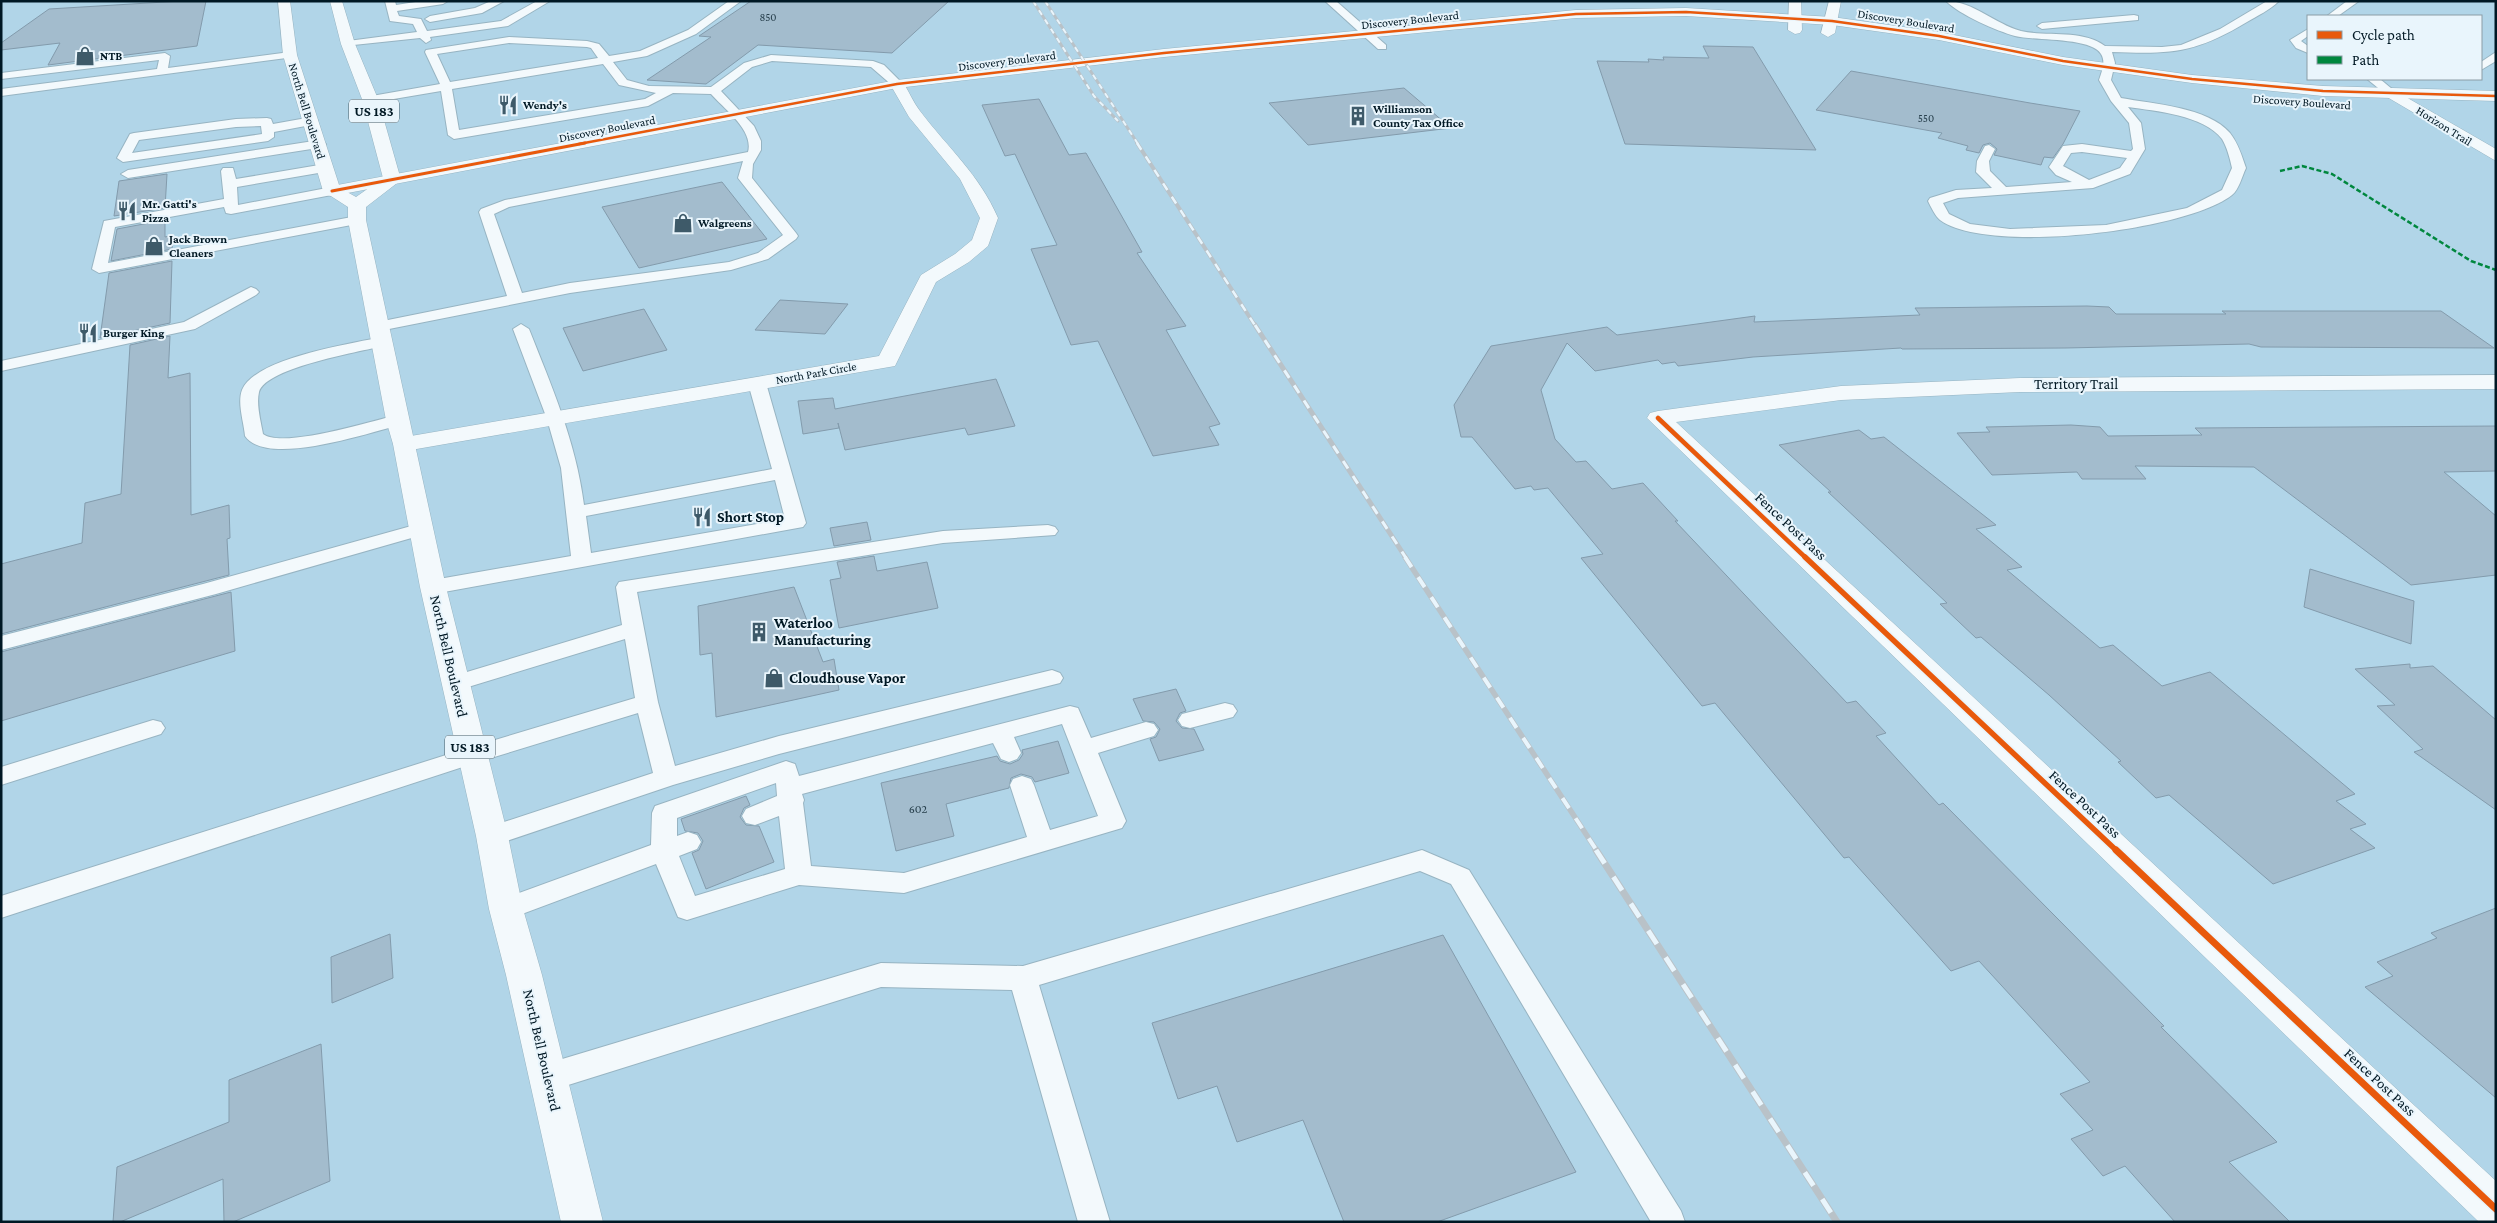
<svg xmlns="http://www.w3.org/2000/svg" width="2497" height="1223" font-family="'Crimson Pro',serif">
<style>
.building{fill:#a3bccd;stroke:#839bac}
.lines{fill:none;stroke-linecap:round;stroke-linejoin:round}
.service-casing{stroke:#97b4c2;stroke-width:2}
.minor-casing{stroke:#97b4c2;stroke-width:1}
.tertiary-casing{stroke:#97b4c2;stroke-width:1}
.primary-casing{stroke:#97b4c2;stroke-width:1}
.service{fill:#f3f9fc;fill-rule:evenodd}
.minor{fill:#f3f9fc;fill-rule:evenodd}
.tertiary{fill:#f3f9fc;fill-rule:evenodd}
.primary{fill:#f3f9fc;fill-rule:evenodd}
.rail-far4-casing{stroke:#b9c2c8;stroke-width:3}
.rail-far3-casing{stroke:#b9c2c8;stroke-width:4}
.rail-far2-casing{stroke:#b9c2c8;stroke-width:5}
.rail-far1-casing{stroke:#b9c2c8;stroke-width:5.5}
.rail-casing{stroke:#b9c2c8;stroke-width:7}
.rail-far4{stroke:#e9f5fc;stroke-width:2;stroke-dasharray:5.5;stroke-linecap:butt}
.rail-far3{stroke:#e9f5fc;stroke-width:2.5;stroke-dasharray:8;stroke-linecap:butt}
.rail-far2{stroke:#e9f5fc;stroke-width:3;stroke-dasharray:9;stroke-linecap:butt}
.rail-far1{stroke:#e9f5fc;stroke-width:4;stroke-dasharray:12;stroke-linecap:butt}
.rail{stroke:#e9f5fc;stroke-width:5;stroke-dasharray:16;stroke-linecap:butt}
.quiet{stroke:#00873e;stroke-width:2.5;stroke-dasharray:5 2.5;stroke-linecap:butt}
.cycleway-far4-casing{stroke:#e9f5fc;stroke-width:4.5}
.cycleway-far3-casing{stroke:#e9f5fc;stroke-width:5}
.cycleway-far2-casing{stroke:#e9f5fc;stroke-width:7}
.cycleway-far1-casing{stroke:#e9f5fc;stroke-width:9}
.cycleway-casing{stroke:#e9f5fc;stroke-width:10}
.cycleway-far4{stroke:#e8590c;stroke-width:2.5}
.cycleway-far3{stroke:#e8590c;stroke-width:3}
.cycleway-far2{stroke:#e8590c;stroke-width:4.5}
.cycleway-far1{stroke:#e8590c;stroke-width:5.5}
.cycleway{stroke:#e8590c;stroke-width:7}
.labels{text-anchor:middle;stroke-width:4;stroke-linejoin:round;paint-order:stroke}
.far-number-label{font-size:11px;fill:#29414e}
.far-street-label{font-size:12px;fill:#001824;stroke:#e9f5fc}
.far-poi-label{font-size:12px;font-weight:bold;fill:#001824;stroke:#e9f5fc;text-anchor:start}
.number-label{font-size:12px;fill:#29414e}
.shield{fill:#e9f5fc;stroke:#465a65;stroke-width:1}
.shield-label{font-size:14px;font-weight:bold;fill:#001824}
.street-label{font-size:15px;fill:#001824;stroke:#e9f5fc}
.poi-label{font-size:15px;font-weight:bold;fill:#001824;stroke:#e9f5fc;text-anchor:start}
</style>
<rect width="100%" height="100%" fill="#b1d5e8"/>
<g class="building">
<polygon points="181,1 206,1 197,46 48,65 60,43 1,50 1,43 49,9"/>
<polygon points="751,1 949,1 892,53 758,45 706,84 647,80 711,37 699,36"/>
<polygon points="1703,46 1753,47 1816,150 1625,144 1597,61 1649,62 1648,59 1664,60 1663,57 1709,58"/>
<polygon points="1851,71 2030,103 2080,111 2063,144 2053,158 2044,157 2041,165 1994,155 1997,149 1990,143 1983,145 1979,153 1966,150 1968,146 1938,138 1942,133 1816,110"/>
<polygon points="1404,88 1451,128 1308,145 1269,103"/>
<polygon points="1039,99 1069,155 1086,153 1142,252 1137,253 1186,326 1166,330 1220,424 1209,427 1219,445 1153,456 1098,341 1071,345 1031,249 1057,245 1015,154 1005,156 982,105"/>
<polygon points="167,174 165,208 114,216 119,181"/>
<polygon points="722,182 767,239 639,268 602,207"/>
<polygon points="165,220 165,237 173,235 172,249 111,261 117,229"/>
<polygon points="172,261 170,323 100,338 109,273"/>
<polygon points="780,300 848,304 825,334 755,330"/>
<polygon points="2087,306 2109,307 2116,314 2226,314 2222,311 2441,311 2494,348 2261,347 2249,344 2065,348 1902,349 1901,348 1753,357 1678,366 1675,362 1662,364 1658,360 1595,371 1567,343 1541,390 1555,439 1576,462 1586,461 1612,489 1643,483 1678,521 1675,521 1847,703 1856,701 1886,733 1876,736 1939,805 1943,803 2164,1026 2161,1027 2277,1142 2229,1162 2290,1222 2175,1222 2125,1166 2103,1176 2071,1139 2093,1130 2060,1094 2090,1082 1979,961 1951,971 1849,857 1844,858 1715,703 1702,706 1581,558 1603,554 1548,488 1534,490 1531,486 1515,489 1472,437 1461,437 1454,405 1491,346 1607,327 1617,335 1755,316 1754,322 1920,315 1915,308"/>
<polygon points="644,309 667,350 583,371 563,328"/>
<polygon points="170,336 168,378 190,373 191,515 229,505 230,538 227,539 229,575 1,634 1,564 82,543 85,503 121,494 130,345"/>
<polygon points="996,379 1015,426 968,435 965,428 845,450 838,423 839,428 803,434 798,401 833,398 835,409"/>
<polygon points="2071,425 2100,427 2108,436 2202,435 2195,428 2496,426 2496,471 2444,472 2496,516 2496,575 2411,585 2254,467 2135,466 2146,479 2082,479 2077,472 1992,475 1957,433 1990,432 1986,427"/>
<polygon points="1859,430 1871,439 1884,437 1996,525 1976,529 2022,567 2007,570 2100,648 2113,645 2162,686 2210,672 2355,794 2336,801 2366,824 2350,829 2375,848 2273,884 2169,795 2156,798 2118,762 2121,761 2049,695 1981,637 1976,638 1940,604 1947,603 1828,492 1831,492 1779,445"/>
<polygon points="867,522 871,540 834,546 830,528"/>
<polygon points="874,556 877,571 927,562 938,608 839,628 830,580 841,578 837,562"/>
<polygon points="2310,569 2414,601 2411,644 2304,607"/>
<polygon points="794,587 823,662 834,659 839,690 716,717 712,653 700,655 698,606"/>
<polygon points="231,592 235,651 1,721 1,652"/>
<polygon points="2410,664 2410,668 2433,666 2496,720 2496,810 2414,752 2423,749 2377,706 2395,705 2355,669"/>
<polygon points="1176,689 1186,711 1180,713 1176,721 1182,728 1194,729 1204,750 1159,761 1150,739 1156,737 1160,729 1154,722 1143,721 1133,699"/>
<polygon points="1058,741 1069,773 1035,782 1032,777 1021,774 1011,778 1009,788 946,804 954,836 896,851 881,783 997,756 1000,761 1010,764 1019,760 1023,754 1022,750"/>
<polygon points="746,796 750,805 744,808 740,817 746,825 759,826 774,862 706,889 692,853 699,850 703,841 698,833 685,831 681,819"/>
<polygon points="2496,908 2496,1098 2365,987 2393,976 2377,962 2437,938 2431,933"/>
<polygon points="390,934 393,978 332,1003 331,957"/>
<polygon points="1443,935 1576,1172 1437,1222 1344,1222 1303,1120 1237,1142 1217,1086 1178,1099 1152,1023"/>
<polygon points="321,1044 330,1181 233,1222 224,1222 223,1179 120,1222 113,1222 117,1167 229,1122 229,1080"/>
</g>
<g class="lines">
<defs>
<g id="service">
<polygon points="385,1 395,1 396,5 422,1 448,1 443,4 397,11 399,16 421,19 427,31 501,21 537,1 550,1 508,26 430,37 431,40 426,43 420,38 344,46 344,42 348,41 417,32 413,24 390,21"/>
<polygon points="491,1 504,1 482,13 430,22 425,19 430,16 475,8"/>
<path d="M729,1H741L696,34L647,56L613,62L627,80L649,86L711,87L744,63L771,55L873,61L884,65L903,84L901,86H893L871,67L772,61L752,67L721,91L754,126L761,141V150L753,164L752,178L796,233L798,236L796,239L768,259L731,270L570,293L379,331L373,329L371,326L373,323L507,296L479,212L481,209L505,200L748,152C754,130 724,109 711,94L673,93L648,106L454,139L448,135L441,91L370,103L366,101V97L440,84L425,52L426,50L509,37L587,41L599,44L609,56L640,51L688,30ZM509,43L587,47L591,48L598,58L450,82L437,54ZM603,64L619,85L656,93L645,99L459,130L452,89ZM743,161L738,178L783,235L758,253L729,262L570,283L522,293L494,214L509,207Z"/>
<polygon points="1325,1 1336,1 1386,45 1386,49 1378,49"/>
<path d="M1946,1C1973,1 1995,24 2021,31C2048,37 2082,29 2105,46L2162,47L2181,45L2220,29L2267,1H2279C2270,10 2257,16 2247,22C2194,54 2171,54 2112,52L2115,63L2111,80L2121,98C2153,104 2208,107 2230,133C2238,143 2242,156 2246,168C2242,176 2239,190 2232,195C2187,231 1987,255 1940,220C1935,216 1931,207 1928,201L1930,198L1956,190L1992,188L1976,172L1977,161L1985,146L1989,145L1995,149L1989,161L1990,171L2006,187L2072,182L2056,175L2049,167L2063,146L2082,144L2131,151L2133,149L2129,123L2111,101L2099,80C2102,71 2106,62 2101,54C2091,37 2034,41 2015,36C1997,31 1960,15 1946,1ZM2128,107C2155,111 2204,115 2222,139C2227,147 2230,159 2232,168L2222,190L2187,208L2106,225L2010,229L1970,224L1949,214L1943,203L1958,198L2093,188L2130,174L2145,149L2141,123ZM2082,152L2127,158L2120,168L2089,180L2063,166L2071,153Z"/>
<polygon points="2347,1 2359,1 2338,16 2327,16"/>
<polygon points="2134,15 2138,16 2138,20 2042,29 2037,26 2042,23"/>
<polygon points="2308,29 2308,36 2301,41 2308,46 2308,53 2296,48 2290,40"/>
<polygon points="290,52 295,55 294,57 1,96 1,89 157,69 159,60 1,79 1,73 165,53 170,56 168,68"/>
<polygon points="2496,52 2496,61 2481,70 2481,62"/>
<polygon points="2367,79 2380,79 2398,94 2392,97 2388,96"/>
<path d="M312,117L316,118L318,121L316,124L274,132V137L268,141L123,162L117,158L130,134L134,133L236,119L267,118L271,119L273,124ZM261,126L262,134L132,153L139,140L236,127Z"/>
<polygon points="320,140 326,144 324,147 128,178 121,174 128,170"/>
<polygon points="325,164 332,168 330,171 237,187 238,205 332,187 337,188 339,191 337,194 231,214 226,213 224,207 115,227 108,263 357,216 362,217 364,220 362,223 99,273 92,269 104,221 224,199 221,171 223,168 233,168 236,179"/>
<polygon points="251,287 256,289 259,292 256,295 195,329 1,371 1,361 184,322"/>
<path d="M521,324L529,329C552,387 576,442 584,505L772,469L748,383L751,379H763L766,383L806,523L803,527L433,594L426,592L423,587L426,582L433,580L571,556L561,468L547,419L513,329ZM775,480L785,519L591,553L586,516Z"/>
<path d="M382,337L388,339L390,342L388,345C364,351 266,367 259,392C256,405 261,422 263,434C282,449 372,421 397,415L403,416L406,420L403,424C371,432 267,468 245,436C244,423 237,403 242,390C255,358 350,344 382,337Z"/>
<polygon points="422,523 429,525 432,529 429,533 216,594 1,650 1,636 203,584"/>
<polygon points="1048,525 1055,527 1058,531 1055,535 943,543 637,592 658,702 675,766 779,736 1052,670 1060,673 1063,678 1060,683 779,754 673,785 492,846 483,843 479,836 483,829 653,773 638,713 481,761 1,918 1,896 465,749 635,698 625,639 455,691 447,688 444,683 447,678 622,625 616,587 619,582 943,531"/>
<polygon points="1225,703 1233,705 1237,711 1233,717 1190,728 1182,726 1178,720 1182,714"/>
<path d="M1070,706L1078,708L1091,738L1146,722L1154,724L1158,730L1154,736L1098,753L1126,821L1122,828L904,893L799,885L687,920L678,917L656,864L506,920L497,917L493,909L497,901L651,845L652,813L655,806L786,761L795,764L799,776ZM1062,724L1098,816L1050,830L1034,785L1031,779L1022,776L1013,779L1010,785L1027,837L904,873L811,866L803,803L804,800L802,794L993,743L1001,759L1009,762L1017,759L1021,753L1014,737ZM776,783L777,796L746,809L742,816L746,823L755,825L779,816L785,869L695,896L679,856L697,849L701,842L697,835L688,832L677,836V818Z"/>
<polygon points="153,720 161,722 165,728 161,734 1,785 1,767"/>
<polygon points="1422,850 1469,870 1681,1211 1685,1222 1651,1222 1451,884 1420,871 1039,985 1110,1222 1078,1222 1012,990 881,987 549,1091 538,1087 534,1077 538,1067 549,1063 881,963 1023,966"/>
</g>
<g id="minor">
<polygon points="1789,1 1801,1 1802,30 1800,33 1795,34 1788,30"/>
<polygon points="1829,1 1841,1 1835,33 1828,37 1821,33"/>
<path d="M897,80L902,81C909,91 913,102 920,111C948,148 979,174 998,218L988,246L969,262L936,282L895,366L405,451L397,449L393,444L397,439L405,437L879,356L921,275L955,254L972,240L980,218L960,179L909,117L890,84Z"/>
<polygon points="2392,89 2496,149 2496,161 2387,97 2384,94 2387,91"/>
<polygon points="2496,375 2496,389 2020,392 1841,400 1676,422 2496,1181 2496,1222 2479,1222 1647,418 1650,413 1658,411 1841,386 2020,378"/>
</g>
<polygon id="tertiary" points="1686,8 1832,17 1939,32 2063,57 2192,75 2323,86 2496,91 2496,101 2323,96 2192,83 2063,65 1939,40 1832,25 1686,16 1576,18 1164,57 897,88 332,196 326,195 323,191 326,187 332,186 897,80 1164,49 1576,10"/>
<polygon id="primary" points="278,1 290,1 297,55 340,188 356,197 383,178 362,99 341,44 330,1 342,1 355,44 378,99 401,180 366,207 366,220 446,587 508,836 523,909 542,975 603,1222 561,1222 506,975 489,909 476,836 420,587 393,444 386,420 348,220 348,207 323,191 283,55"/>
</defs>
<use href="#service" class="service-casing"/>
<use href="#minor" class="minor-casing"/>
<use href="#tertiary" class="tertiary-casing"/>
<use href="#primary" class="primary-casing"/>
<use href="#service" class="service"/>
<use href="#minor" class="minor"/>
<use href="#tertiary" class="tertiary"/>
<use href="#primary" class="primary"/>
<defs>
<g id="rail-far4">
<polyline points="1033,1 1094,96 1118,121"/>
<polyline points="1045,1 1138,144"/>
</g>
<polyline id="rail-far3" points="1137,143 1256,327"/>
<polyline id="rail-far2" points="1255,325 1406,558"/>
<polyline id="rail-far1" points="1405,557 1597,851"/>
<polyline id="rail" points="1596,850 1837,1222"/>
</defs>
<use href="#rail-far4" class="rail-far4-casing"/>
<use href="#rail-far3" class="rail-far3-casing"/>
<use href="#rail-far2" class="rail-far2-casing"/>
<use href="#rail-far1" class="rail-far1-casing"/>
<use href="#rail" class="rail-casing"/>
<use href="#rail-far4" class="rail-far4"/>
<use href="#rail-far3" class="rail-far3"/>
<use href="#rail-far2" class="rail-far2"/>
<use href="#rail-far1" class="rail-far1"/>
<use href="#rail" class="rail"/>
<polyline class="quiet" points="2280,171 2302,166 2332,174 2471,261 2496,270"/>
<defs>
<polyline id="cycleway-far4" points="579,144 897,84 1164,53 1576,14 1686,12 1832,21 1939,36 2063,61 2192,79 2323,91 2496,96"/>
<polyline id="cycleway-far3" points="332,191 585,143"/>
<polyline id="cycleway-far2" points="1658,418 1806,558"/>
<polyline id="cycleway-far1" points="1805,557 2117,851"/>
<polyline id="cycleway" points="2116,850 2496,1209"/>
</defs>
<use href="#cycleway-far4" class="cycleway-far4-casing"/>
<use href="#cycleway-far3" class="cycleway-far3-casing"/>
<use href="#cycleway-far2" class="cycleway-far2-casing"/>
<use href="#cycleway-far1" class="cycleway-far1-casing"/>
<use href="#cycleway" class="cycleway-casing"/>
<use href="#cycleway-far4" class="cycleway-far4"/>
<use href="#cycleway-far3" class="cycleway-far3"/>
<use href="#cycleway-far2" class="cycleway-far2"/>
<use href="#cycleway-far1" class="cycleway-far1"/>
<use href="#cycleway" class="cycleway"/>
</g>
<defs>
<symbol id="shop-bare" viewBox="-9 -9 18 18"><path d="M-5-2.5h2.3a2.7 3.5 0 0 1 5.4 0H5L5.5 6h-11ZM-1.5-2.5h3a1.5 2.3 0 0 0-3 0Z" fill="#3e5a69" stroke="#e9f5fc" stroke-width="2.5" paint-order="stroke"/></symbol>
<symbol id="restaurant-bare" viewBox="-9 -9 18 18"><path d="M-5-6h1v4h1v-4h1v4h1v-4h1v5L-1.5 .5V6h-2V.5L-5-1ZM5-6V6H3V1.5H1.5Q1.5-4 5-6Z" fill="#3e5a69" stroke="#e9f5fc" stroke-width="2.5" paint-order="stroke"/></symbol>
<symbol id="building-bare" viewBox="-9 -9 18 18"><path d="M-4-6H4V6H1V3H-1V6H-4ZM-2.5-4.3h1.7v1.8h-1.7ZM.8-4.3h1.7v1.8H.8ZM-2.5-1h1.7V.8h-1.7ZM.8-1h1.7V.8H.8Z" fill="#3e5a69" stroke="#e9f5fc" stroke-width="2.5" paint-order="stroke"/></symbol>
</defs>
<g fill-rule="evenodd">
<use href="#shop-bare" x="71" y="42" width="28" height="28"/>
<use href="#restaurant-bare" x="494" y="91" width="28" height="28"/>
<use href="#building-bare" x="1344" y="102" width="28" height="28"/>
<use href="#restaurant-bare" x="113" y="197" width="28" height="28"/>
<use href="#shop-bare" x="669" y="209" width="28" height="28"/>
<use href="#shop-bare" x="140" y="232" width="28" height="28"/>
<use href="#restaurant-bare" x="74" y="319" width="28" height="28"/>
<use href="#restaurant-bare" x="688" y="503" width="28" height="28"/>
<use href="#building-bare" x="745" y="618" width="28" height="28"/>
<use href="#shop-bare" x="760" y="664" width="28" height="28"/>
</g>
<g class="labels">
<g class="far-number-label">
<text x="768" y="21">850</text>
<text x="1926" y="122">550</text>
</g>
<g class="far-street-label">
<text transform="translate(1410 20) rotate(-6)" y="4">Discovery Boulevard</text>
<text transform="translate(1906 21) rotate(9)" y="4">Discovery Boulevard</text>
<text transform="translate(1007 61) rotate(-7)" y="4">Discovery Boulevard</text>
<text transform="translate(2302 102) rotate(4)" y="4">Discovery Boulevard</text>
<text transform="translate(307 111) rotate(73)" y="4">North Bell Boulevard</text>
<text transform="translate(2444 126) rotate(32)" y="4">Horizon Trail</text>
<text transform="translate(607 129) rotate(-11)" y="4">Discovery Boulevard</text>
<text transform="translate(816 373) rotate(-10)" y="4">North Park Circle</text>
</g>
<g class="far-poi-label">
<text x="100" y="60">NTB</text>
<text x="523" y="109">Wendy's</text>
<text x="1373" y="113">Williamson<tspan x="1373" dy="14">County Tax Office</tspan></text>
<text x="142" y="208">Mr. Gatti's<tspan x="142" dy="14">Pizza</tspan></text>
<text x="698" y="227">Walgreens</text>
<text x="169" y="243">Jack Brown<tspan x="169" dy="14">Cleaners</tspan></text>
<text x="103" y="337">Burger King</text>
</g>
<g class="number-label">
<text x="918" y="813">602</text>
</g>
<g class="shield">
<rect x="349" y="99.5" width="50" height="23" rx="4"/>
<rect x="445" y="735.5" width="50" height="23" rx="4"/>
</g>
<g class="shield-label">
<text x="374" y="116">US 183</text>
<text x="470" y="752">US 183</text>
</g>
<g class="street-label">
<text x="2076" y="389">Territory Trail</text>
<text transform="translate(1791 526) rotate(43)" y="5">Fence Post Pass</text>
<text transform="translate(449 656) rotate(77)" y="5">North Bell Boulevard</text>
<text transform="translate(2085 804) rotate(43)" y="5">Fence Post Pass</text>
<text transform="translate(542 1050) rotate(77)" y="5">North Bell Boulevard</text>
<text transform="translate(2380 1082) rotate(43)" y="5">Fence Post Pass</text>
</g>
<g class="poi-label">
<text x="717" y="522">Short Stop</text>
<text x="774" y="628">Waterloo<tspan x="774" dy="17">Manufacturing</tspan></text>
<text x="789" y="683">Cloudhouse Vapor</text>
</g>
</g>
<rect width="2497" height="1223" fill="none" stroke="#001824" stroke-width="5"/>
<rect x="2307" y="15" width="175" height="65" fill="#e9f5fc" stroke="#8c9da6"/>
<rect x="2317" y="31" width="25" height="8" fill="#e8590c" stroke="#8c9da6"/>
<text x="2352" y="40" font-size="15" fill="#001824">Cycle path</text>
<rect x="2317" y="56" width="25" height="8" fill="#00873e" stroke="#8c9da6"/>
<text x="2352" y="65" font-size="15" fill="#001824">Path</text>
</svg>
